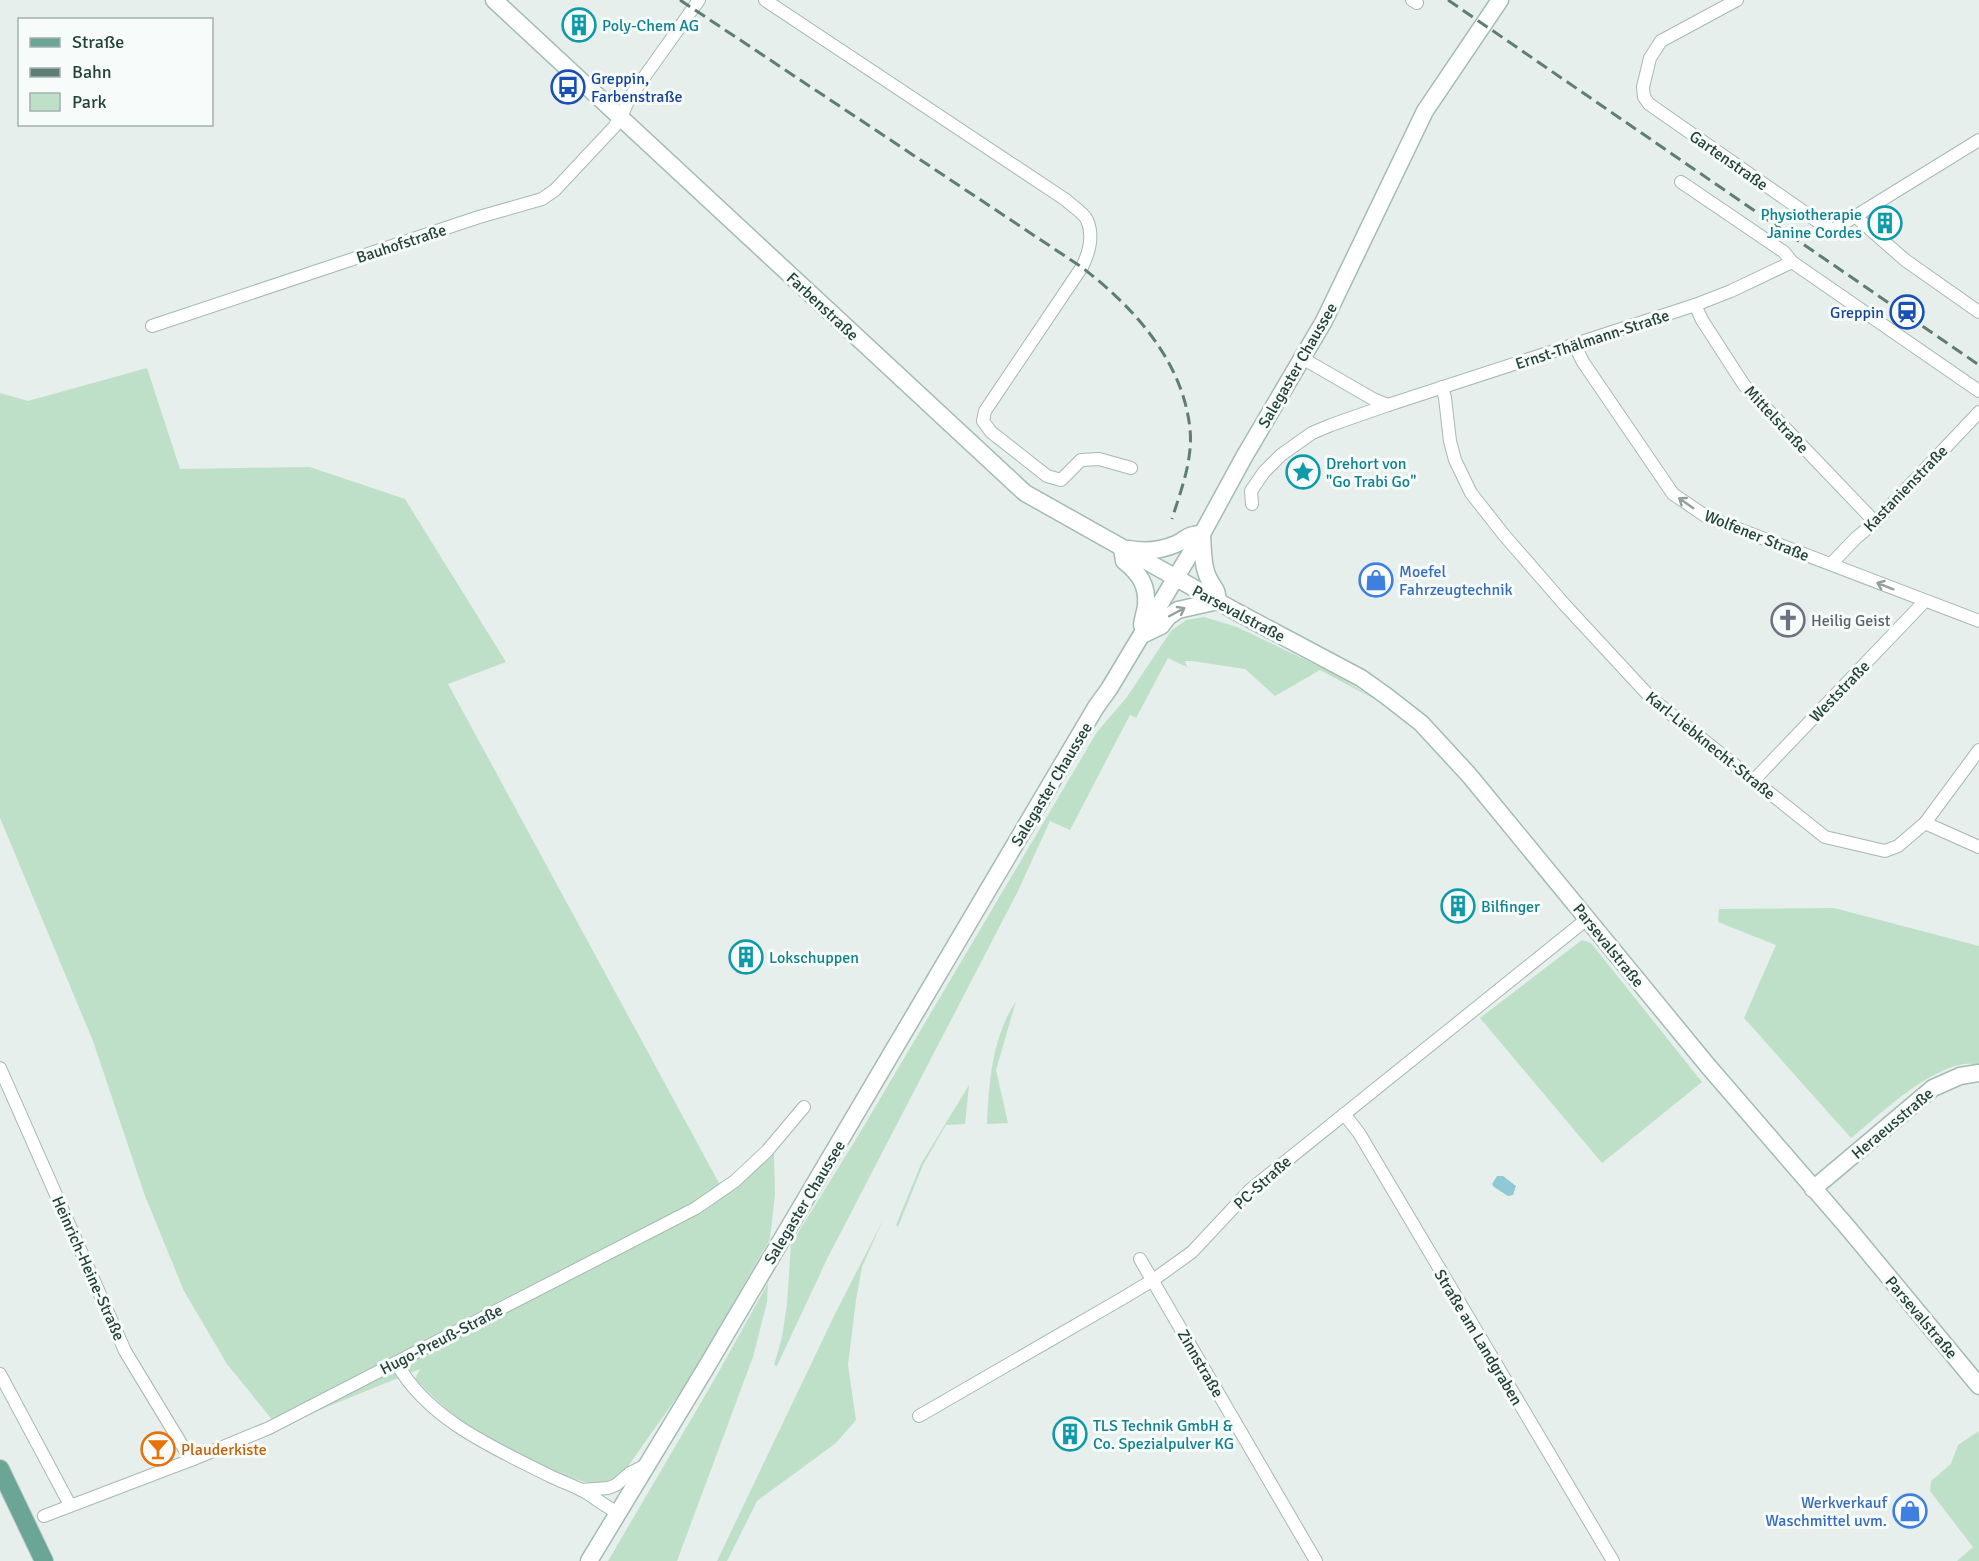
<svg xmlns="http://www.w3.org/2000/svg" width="1979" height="1561" font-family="Signika,sans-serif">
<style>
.green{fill:#bfe0c8}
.water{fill:#8ec9d4}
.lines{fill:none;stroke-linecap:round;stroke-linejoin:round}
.street-casing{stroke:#a8b8b2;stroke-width:14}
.secondary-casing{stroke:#a4bbb3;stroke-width:19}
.primary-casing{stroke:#c2cac8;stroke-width:20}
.street{stroke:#fff;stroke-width:12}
.secondary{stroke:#fff;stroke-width:16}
.primary{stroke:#6aa596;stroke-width:18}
.rail{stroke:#5f7d75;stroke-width:3;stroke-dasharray:12 6;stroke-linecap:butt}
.oneway{stroke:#92a09c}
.labels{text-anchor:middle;stroke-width:6;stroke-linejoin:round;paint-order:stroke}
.culture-label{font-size:16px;fill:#0d838f;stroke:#f7fbf9;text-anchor:start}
.transit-label{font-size:16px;fill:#164399;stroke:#f7fbf9;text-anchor:start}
.street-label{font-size:16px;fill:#24423a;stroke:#f7fbf9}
.shop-label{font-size:16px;fill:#366cbe;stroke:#f7fbf9;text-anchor:start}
.worship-label{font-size:16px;fill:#5b616d;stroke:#f7fbf9;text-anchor:start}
.food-label{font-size:16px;fill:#c56008;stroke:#f7fbf9;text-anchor:start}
</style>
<rect width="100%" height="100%" fill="#e6efeb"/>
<g class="green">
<path d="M147,368L180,469L310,467L405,499L506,662L448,684L719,1183L727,1189L774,1153L775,1194L770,1239L687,1383L626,1469C617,1477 609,1482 597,1483C571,1485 491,1440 467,1424C448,1412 431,1395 415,1379L420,1369L278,1427L227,1364L184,1291L145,1196L93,1041L0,818V393L28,401Z"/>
<polygon points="1204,617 1237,627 1333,673 1376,700 1320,670 1275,696 1245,669 1192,661 1185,661 1187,667 1168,658 1136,718 1130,715 1070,830 1050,821 1017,893 828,1257 777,1366 774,1365 782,1337 787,1304 791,1244 858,1136 1097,732 1127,697 1171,631 1186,620"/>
<path d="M1834,908L1979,946V1064C1973,1064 1966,1063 1960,1065C1922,1073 1881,1114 1851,1138L1744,1018L1776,945L1718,922L1719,909Z"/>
<polygon points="1582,940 1591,943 1702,1082 1602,1163 1480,1018"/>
<path d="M1016,1001L996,1070L1008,1123L987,1124C989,1081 992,1038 1016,1001Z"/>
<polygon points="969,1085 965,1124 946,1125 923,1165 898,1227 896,1225 921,1164"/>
<polygon points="883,1220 862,1267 856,1300 848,1365 856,1420 836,1443 757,1501 727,1561 717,1561 834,1316"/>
<polygon points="768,1283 767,1302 753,1357 677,1561 608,1561 713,1382"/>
<polygon points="1979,1431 1979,1561 1957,1561 1973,1547 1930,1491 1931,1481 1951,1464 1958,1445"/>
</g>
<polygon class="water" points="1497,1176 1503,1176 1516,1186 1513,1195 1508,1196 1494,1187 1492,1184"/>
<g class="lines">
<defs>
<g id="street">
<path d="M765,0L1066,200C1072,206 1084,213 1087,220C1094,236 1089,253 1082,267L985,411L983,421L991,432L1047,476L1061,480L1081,460L1099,459L1131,468"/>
<polyline points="1412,0 1417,3"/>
<polyline points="1737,0 1661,41 1650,58 1643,87 1644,97 1649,104 1817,221 1833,230 1979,140"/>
<polyline points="1681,182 1784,252 1792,262 1979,391"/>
<polyline points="1856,217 1905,260 1979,312"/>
<polyline points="1695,305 1702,320 1744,385 1875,522"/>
<polyline points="152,326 479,217 542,199 555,190 614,127 621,117 630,97 699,0"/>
<polyline points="1574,344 1583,362 1673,494 1707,517 1979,621"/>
<polyline points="1302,358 1373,399 1388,405"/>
<polyline points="1442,387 1445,398 1450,441 1455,460 1471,493 1504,535 1564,604 1652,699 1825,837 1885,851 1898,846 1925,823 1979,847"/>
<polyline points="1252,504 1251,491 1264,472 1281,455 1312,433 1331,425 1388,405 1695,305 1731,291 1792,262"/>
<polyline points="1831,564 1856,538 1875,522 1979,412"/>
<polyline points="1754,780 1924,602"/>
<polyline points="1925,823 1979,750"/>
<polyline points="0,1068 125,1351 191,1460"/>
<polyline points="1344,1114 1359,1133 1613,1561"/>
<polyline points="1140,1259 1316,1561"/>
<path d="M397,1364C429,1420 494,1448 550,1476C562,1482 575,1486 587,1493C597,1500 607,1507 618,1513"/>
<polyline points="0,1374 70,1505"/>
<polyline points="919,1416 1123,1298 1153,1280 1192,1252 1250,1190 1587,919"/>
<polyline points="581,1490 608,1488 616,1485 630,1473 646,1465"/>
<polyline points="44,1516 191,1460 269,1428 696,1208 735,1181 767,1151 804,1107"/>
</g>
<g id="secondary">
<polyline points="494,0 1025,493 1235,611 1361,678 1385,695 1421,723 1469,775 1708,1066 1849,1229 1979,1386"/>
<path d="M1202,534C1203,548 1202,567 1209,579C1215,591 1216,586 1218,601"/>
<path d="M1122,549L1124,561C1139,573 1148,585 1146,606C1145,612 1143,618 1142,625"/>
<path d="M1129,549C1146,552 1160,551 1176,544C1189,538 1185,535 1202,534"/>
<polyline points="1142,635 1161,626 1168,617 1178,610 1218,601"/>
<polyline points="1813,1189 1933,1088 1960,1076 1979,1073"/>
<polyline points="589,1561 707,1366 1096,707 1109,689 1202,534 1244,457 1324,321 1425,111 1500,0"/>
</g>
<polyline id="primary" points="0,1469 44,1561"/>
</defs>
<use href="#street" class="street-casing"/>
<use href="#secondary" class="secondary-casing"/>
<use href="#primary" class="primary-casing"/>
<use href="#street" class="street"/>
<use href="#secondary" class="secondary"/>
<use href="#primary" class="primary"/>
<g class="rail">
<path d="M680,0L1080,266C1133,306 1183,361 1190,429C1193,460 1181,490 1172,519"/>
<polyline points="1448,0 1979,365"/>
</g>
</g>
<defs><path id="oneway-shaft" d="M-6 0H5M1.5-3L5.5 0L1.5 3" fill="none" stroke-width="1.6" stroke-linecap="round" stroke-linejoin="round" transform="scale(1.5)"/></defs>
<g class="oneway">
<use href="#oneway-shaft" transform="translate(1686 503) rotate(-145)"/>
<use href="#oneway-shaft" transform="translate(1885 586) rotate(-158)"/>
<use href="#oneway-shaft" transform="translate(1177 612) rotate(-28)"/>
</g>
<defs>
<symbol id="building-ring" viewBox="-11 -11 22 22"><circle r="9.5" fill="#f7fbf9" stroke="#0f9aa8" stroke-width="1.5"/><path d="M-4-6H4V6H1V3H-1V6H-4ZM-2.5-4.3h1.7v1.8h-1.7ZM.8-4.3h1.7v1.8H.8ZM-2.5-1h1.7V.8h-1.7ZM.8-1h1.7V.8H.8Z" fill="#0f9aa8"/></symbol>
<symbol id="bus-ring" viewBox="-11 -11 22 22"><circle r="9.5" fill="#f7fbf9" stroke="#1a4fb4" stroke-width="1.5"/><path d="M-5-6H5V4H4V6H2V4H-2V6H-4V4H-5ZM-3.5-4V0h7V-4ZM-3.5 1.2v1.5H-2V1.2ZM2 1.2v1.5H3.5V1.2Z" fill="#1a4fb4"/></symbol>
<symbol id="station-ring" viewBox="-11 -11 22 22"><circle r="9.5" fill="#f7fbf9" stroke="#1a4fb4" stroke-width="1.5"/><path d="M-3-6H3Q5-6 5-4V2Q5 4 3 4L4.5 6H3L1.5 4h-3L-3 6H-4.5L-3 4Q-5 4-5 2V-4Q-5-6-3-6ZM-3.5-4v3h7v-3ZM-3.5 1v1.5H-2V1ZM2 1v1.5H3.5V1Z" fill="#1a4fb4"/></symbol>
<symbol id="sight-ring" viewBox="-11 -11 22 22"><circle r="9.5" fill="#f7fbf9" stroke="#0f9aa8" stroke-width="1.5"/><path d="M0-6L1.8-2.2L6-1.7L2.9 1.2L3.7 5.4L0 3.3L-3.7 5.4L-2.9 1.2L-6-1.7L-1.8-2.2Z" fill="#0f9aa8"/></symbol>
<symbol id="shop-ring" viewBox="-11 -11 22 22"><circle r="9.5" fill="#f7fbf9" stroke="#3f7fe0" stroke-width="1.5"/><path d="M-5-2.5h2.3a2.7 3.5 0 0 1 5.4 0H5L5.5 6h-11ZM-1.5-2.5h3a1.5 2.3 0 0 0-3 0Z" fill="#3f7fe0"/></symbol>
<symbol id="church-ring" viewBox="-11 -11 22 22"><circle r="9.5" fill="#f7fbf9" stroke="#6b7280" stroke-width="1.5"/><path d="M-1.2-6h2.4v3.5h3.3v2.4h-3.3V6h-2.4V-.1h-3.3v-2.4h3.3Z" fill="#6b7280"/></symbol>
<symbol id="bar-ring" viewBox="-11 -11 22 22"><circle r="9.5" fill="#f7fbf9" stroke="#e8710a" stroke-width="1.5"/><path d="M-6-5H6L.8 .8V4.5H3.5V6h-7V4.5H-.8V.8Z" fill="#e8710a"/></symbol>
</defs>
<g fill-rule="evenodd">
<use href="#building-ring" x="560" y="6" width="38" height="38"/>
<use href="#bus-ring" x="549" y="68" width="38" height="38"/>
<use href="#building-ring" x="1866" y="204" width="38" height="38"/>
<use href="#station-ring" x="1888" y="293" width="38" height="38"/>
<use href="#sight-ring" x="1284" y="453" width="38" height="38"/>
<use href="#shop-ring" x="1357" y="561" width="38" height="38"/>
<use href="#church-ring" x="1769" y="601" width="38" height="38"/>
<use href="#building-ring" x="1439" y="887" width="38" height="38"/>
<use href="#building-ring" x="727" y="938" width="38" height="38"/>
<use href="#building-ring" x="1051" y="1415" width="38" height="38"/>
<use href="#bar-ring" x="139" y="1430" width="38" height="38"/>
<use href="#shop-ring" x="1891" y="1492" width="38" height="38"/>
</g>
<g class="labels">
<g class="culture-label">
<text x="602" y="31">Poly-Chem AG</text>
<text x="1862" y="220" text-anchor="end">Physiotherapie<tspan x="1862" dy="18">Janine Cordes</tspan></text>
<text x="1326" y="469">Drehort von<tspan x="1326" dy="18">"Go Trabi Go"</tspan></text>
<text x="1481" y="912">Bilfinger</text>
<text x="769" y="963">Lokschuppen</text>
<text x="1093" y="1431">TLS Technik GmbH &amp;<tspan x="1093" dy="18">Co. Spezialpulver KG</tspan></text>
</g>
<g class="transit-label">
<text x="591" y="84">Greppin,<tspan x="591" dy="18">Farbenstraße</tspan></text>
<text x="1884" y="318" text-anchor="end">Greppin</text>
</g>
<g class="street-label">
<text transform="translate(1729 160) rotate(35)" y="6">Gartenstraße</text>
<text transform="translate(401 243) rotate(-18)" y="6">Bauhofstraße</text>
<text transform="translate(823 306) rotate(43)" y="6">Farbenstraße</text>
<text transform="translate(1592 339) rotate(-18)" y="6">Ernst-Thälmann-Straße</text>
<text transform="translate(1297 365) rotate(-60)" y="6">Salegaster Chaussee</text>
<text transform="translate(1777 419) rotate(47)" y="6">Mittelstraße</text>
<text transform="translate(1905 488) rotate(-46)" y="6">Kastanienstraße</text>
<text transform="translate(1757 535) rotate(22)" y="6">Wolfener Straße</text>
<text transform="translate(1239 613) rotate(28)" y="6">Parsevalstraße</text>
<text transform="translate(1839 691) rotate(-46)" y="6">Weststraße</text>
<text transform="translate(1711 745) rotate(39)" y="6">Karl-Liebknecht-Straße</text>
<text transform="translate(1051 784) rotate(-59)" y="6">Salegaster Chaussee</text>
<text transform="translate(1609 945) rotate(51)" y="6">Parsevalstraße</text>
<text transform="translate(1892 1123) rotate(-40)" y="6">Heraeusstraße</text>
<text transform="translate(1262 1182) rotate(-42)" y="6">PC-Straße</text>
<text transform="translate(804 1202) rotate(-59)" y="6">Salegaster Chaussee</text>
<text transform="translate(89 1268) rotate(66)" y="6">Heinrich-Heine-Straße</text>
<text transform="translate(1922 1317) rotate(50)" y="6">Parsevalstraße</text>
<text transform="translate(1479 1337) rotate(59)" y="6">Straße am Landgraben</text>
<text transform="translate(441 1339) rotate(-27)" y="6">Hugo-Preuß-Straße</text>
<text transform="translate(1201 1363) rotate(60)" y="6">Zinnstraße</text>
</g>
<g class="shop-label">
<text x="1399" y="577">Moefel<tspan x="1399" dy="18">Fahrzeugtechnik</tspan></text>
<text x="1887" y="1508" text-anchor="end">Werkverkauf<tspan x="1887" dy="18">Waschmittel uvm.</tspan></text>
</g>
<g class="worship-label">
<text x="1811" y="626">Heilig Geist</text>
</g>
<g class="food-label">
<text x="181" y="1455">Plauderkiste</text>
</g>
</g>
<rect x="18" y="18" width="195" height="108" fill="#f7fbf9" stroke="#a3b1ad" stroke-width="1.5"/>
<rect x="30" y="38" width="30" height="9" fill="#6aa596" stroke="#a3b1ad" stroke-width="1.5"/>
<text x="72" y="48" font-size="18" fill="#24423a">Straße</text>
<rect x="30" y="68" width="30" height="9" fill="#5f7d75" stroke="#a3b1ad" stroke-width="1.5"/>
<text x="72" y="78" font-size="18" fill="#24423a">Bahn</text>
<rect x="30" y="93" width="30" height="18" fill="#bfe0c8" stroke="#a3b1ad" stroke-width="1.5"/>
<text x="72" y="108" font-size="18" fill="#24423a">Park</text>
</svg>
